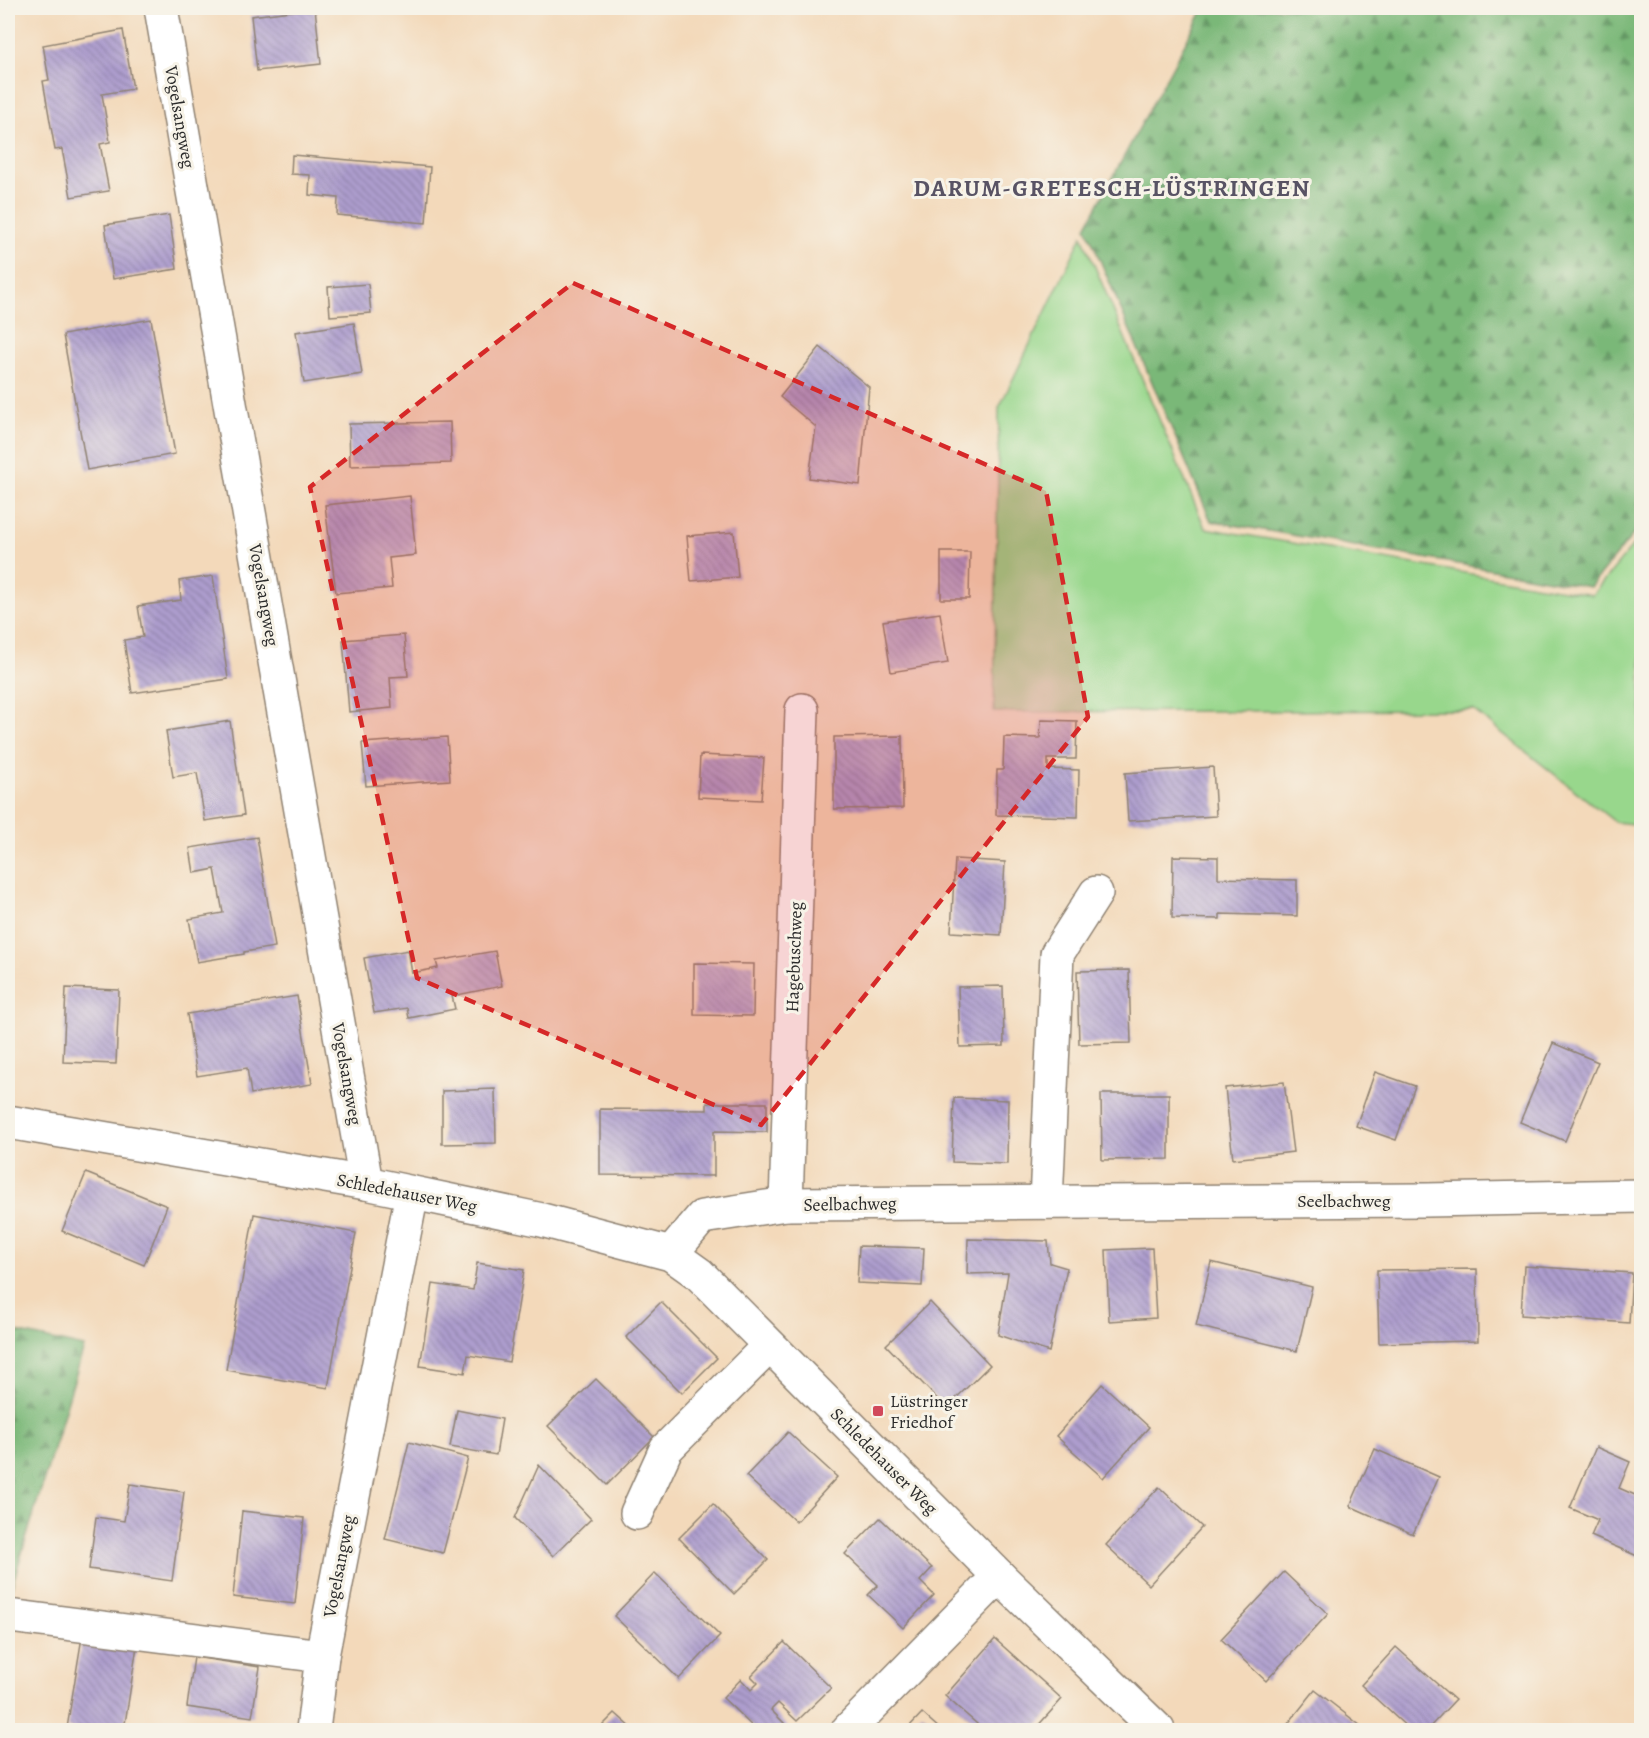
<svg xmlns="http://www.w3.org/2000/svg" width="1649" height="1738" font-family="Alegreya,serif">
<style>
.green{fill:#98d78c;stroke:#62815c;stroke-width:1.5}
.forest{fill:url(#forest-firs);stroke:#527252;stroke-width:1.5}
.building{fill:url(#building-back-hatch)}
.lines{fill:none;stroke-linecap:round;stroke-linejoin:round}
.minor-casing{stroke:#8f8272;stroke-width:36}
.minor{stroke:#fff;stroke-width:33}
.marked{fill:#d62828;fill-opacity:0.2;stroke:#d62828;stroke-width:4.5;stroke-dasharray:12 8;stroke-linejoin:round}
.poi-dot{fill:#d1495b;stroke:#f7f3e8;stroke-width:2}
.labels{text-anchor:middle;stroke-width:6;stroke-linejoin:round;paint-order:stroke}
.street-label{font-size:18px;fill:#2b2b2b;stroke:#f7f3e8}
.poi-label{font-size:18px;fill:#2b2b2b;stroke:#f7f3e8;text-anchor:start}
.district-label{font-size:24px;font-weight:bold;letter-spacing:1.5px;fill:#585364;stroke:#f7f3e8}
</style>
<defs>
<pattern id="forest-firs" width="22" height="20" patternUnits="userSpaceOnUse" patternTransform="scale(1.5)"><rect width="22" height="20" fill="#7ab878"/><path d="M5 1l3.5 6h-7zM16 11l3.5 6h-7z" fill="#649663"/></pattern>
<pattern id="building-back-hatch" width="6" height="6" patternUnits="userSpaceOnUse" patternTransform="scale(1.5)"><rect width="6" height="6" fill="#ad9dce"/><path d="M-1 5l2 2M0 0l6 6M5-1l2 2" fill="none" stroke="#8d80a7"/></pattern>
</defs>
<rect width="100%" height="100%" fill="#f7f3e8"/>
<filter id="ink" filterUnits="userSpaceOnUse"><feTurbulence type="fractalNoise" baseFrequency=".0167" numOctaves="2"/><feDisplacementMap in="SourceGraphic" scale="12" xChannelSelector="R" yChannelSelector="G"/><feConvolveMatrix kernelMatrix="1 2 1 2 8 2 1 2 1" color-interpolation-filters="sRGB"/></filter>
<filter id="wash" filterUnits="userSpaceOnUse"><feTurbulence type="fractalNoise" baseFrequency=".008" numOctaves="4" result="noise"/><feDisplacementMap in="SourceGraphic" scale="24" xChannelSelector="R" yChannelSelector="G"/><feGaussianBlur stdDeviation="1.35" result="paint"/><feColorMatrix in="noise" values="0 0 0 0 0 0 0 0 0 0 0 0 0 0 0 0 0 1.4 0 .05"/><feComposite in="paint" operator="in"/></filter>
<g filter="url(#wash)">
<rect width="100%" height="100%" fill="#f3d9ba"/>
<polygon class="green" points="1082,236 1205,528 1592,595 1641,536 1641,825 1615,822 1473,710 994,712 999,408"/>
<g class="forest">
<polygon points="1204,8 1641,8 1641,525 1590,587 1211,521 1086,227"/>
<polygon points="8,1330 84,1347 8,1599"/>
</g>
<g id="blocks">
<g class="building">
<polygon points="315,8 321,64 257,71 251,16"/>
<polygon points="123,30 133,89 102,94 110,142 100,144 109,191 71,197 62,149 55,150 43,81 49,80 43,45"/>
<polygon points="292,155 430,167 426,223 337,215 338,198 309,195 310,175 291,174"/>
<polygon points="169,215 177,269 113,279 105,225"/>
<polygon points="368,284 371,313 330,316 328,287"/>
<polygon points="151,319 175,454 87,470 63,335"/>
<polygon points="354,323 362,374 304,383 296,332"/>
<polygon points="820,347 869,387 860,485 809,478 816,427 780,397"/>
<polygon points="450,422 451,463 350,466 349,424"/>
<polygon points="410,496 416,555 389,558 392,588 336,593 325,505"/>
<polygon points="734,532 738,577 691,581 687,536"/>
<polygon points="941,552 970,552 969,599 941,599"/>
<polygon points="213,576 228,679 132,693 124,640 143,637 138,606 181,600 179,581"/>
<polygon points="940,613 948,663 891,672 883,621"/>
<polygon points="404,635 408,676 390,677 392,708 349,712 343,640"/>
<polygon points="1041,720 1077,721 1076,759 1048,759 1048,769 1079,770 1078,817 996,815 997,770 1003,770 1004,737 1040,738"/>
<polygon points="230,721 244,815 205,821 197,773 173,777 166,731"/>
<polygon points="902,736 903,808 834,809 834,737"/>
<polygon points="447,737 450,780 366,786 362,743"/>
<polygon points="700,755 764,758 761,800 698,797"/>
<polygon points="1213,767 1216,816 1128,821 1125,773"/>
<polygon points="257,837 275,947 244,952 244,954 197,962 189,919 223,913 215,869 194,873 190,848"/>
<polygon points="1173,856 1218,857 1218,878 1297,880 1297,916 1220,914 1220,919 1172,918"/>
<polygon points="955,859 1005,862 1001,935 951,932"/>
<polygon points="408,950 412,973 438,968 436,961 495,951 502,986 452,996 455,1009 409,1018 407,1008 374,1013 364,958"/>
<polygon points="694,963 754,964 753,1016 694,1015"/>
<polygon points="1129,970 1131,1043 1079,1044 1077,971"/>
<polygon points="1003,986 1004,1046 960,1047 958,987"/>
<polygon points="66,988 119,990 116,1064 63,1062"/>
<polygon points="297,996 312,1084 251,1094 247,1068 197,1076 187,1014"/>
<polygon points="1553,1043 1598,1062 1565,1141 1520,1122"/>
<polygon points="1375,1072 1415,1086 1396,1140 1356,1126"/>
<polygon points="1284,1082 1293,1152 1233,1159 1225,1088"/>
<polygon points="495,1089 496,1143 442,1144 442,1091"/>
<polygon points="1101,1094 1169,1094 1169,1159 1102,1160"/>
<polygon points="954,1098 1008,1100 1007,1164 952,1162"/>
<polygon points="707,1103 767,1103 767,1132 714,1131 714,1176 600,1175 600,1109 707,1110"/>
<polygon points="86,1173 167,1206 144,1265 62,1231"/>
<polygon points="254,1214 356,1233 328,1388 226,1370"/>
<polygon points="968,1239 1048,1241 1050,1263 1067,1268 1049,1352 998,1335 1008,1273 967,1274"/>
<polygon points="859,1246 924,1248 922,1286 857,1283"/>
<polygon points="1152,1248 1156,1318 1109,1321 1106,1250"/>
<polygon points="1211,1262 1312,1287 1297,1351 1196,1326"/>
<polygon points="477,1263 524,1270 509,1362 468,1355 465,1373 420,1366 433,1284 473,1290"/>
<polygon points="1524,1266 1632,1273 1629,1323 1521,1315"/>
<polygon points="1477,1269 1478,1341 1379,1343 1377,1270"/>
<polygon points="661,1302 717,1358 682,1393 626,1337"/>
<polygon points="930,1302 990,1365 946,1408 886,1345"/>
<polygon points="596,1379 654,1437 607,1485 548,1426"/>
<polygon points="1102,1384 1149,1427 1103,1478 1056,1436"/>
<polygon points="457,1410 502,1419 496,1455 450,1447"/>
<polygon points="788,1432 837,1477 796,1522 746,1476"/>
<polygon points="409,1442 468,1458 443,1553 385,1539"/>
<polygon points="1596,1447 1630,1462 1619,1488 1642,1498 1642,1558 1591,1536 1598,1520 1570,1508"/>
<polygon points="1375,1449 1439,1477 1413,1534 1350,1506"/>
<polygon points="539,1465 591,1519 553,1556 515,1518"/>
<polygon points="130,1484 184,1492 172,1581 89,1569 96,1517 124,1521"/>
<polygon points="1159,1487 1202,1527 1149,1585 1106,1545"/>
<polygon points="713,1504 768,1560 734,1594 679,1538"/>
<polygon points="242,1511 304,1518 295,1604 233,1597"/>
<polygon points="880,1518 932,1568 920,1581 934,1595 903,1628 868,1595 878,1585 845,1554"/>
<polygon points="1284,1572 1328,1614 1266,1681 1221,1639"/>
<polygon points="655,1573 720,1636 679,1679 614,1616"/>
<polygon points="82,1637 137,1646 124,1730 84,1730 67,1728"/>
<polygon points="995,1639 1062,1699 1034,1730 984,1730 945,1696"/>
<polygon points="784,1642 831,1688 797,1721 778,1703 771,1710 789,1728 786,1730 756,1730 723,1698 741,1679 751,1690 758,1683 751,1676"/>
<polygon points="1396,1647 1455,1700 1427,1730 1410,1730 1361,1685"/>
<polygon points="194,1657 260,1667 252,1717 187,1707"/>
<polygon points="1315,1690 1366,1730 1283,1730"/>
<polygon points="615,1713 634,1730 598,1730"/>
<polygon points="922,1713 941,1730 906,1730"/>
</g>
</g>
</g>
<g filter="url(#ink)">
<use href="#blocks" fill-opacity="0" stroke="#8f8272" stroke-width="1.5"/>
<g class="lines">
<defs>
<g id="minor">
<polyline points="161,8 366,1183"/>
<polyline points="8,1122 366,1183 542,1220 671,1254 699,1274 999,1576 1158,1730"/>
<polyline points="1046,1202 1057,954 1096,893"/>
<polyline points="786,1204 802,710"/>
<polyline points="671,1254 702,1217 786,1204 1426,1200 1642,1196"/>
<polyline points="637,1513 666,1449 769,1346"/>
<polyline points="9,1616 322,1656"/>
<polyline points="313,1730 322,1656 412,1193"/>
<polyline points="848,1730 999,1576"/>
</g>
</defs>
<use href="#minor" class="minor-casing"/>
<use href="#minor" class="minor"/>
</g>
</g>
<path class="marked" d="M573,283L1046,491L1088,717L761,1125L417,978L310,487Z"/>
<rect class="poi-dot" x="872" y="1405" width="12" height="12" rx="3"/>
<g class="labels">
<g class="street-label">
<text transform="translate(180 117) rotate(80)" y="6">Vogelsangweg</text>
<text transform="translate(264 595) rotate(80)" y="6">Vogelsangweg</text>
<text transform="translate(794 957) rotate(-88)" y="6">Hagebuschweg</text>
<text transform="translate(347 1074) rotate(80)" y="6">Vogelsangweg</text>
<text transform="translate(407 1193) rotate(11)" y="6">Schledehauser Weg</text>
<text x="1344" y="1207">Seelbachweg</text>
<text transform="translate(850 1204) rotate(-1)" y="6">Seelbachweg</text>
<text transform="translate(884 1461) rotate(45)" y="6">Schledehauser Weg</text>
<text transform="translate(339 1566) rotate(-79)" y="6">Vogelsangweg</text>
</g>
<g class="poi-label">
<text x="890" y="1407">Lüstringer<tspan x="890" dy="21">Friedhof</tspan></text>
</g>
<g class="district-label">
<text x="1112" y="196">DARUM-GRETESCH-LÜSTRINGEN</text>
</g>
</g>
<rect width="1649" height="1738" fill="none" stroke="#f7f3e8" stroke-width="30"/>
</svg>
